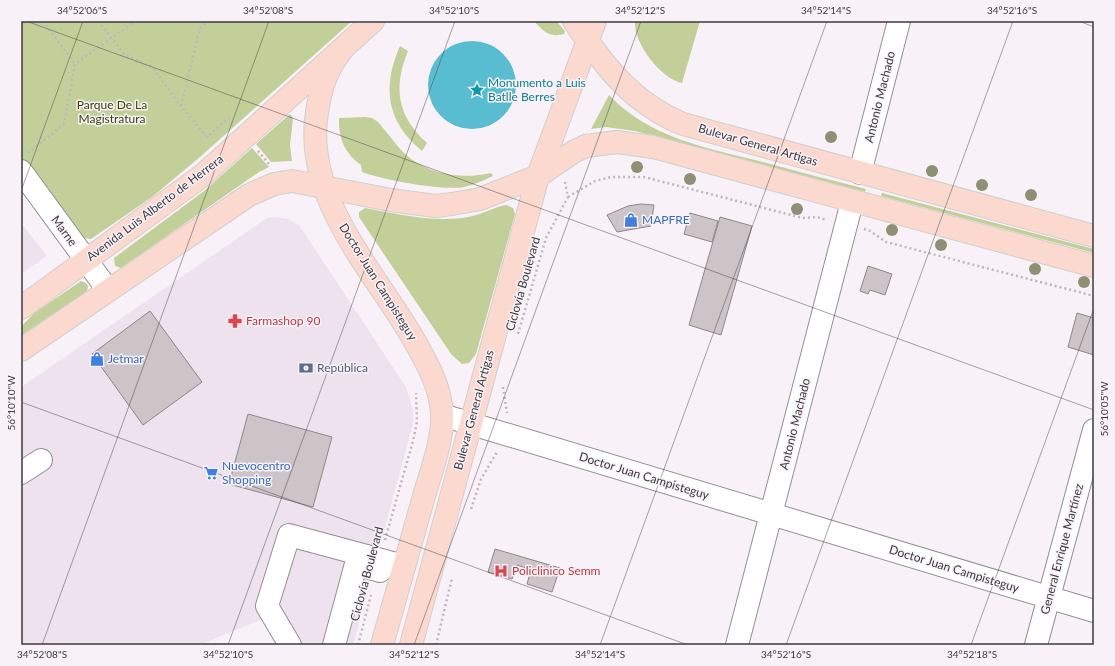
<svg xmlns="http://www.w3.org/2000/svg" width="1115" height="666" font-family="Lato,sans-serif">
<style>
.built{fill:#ede2ee}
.green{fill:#c3cf99}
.water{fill:#59bdd2}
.building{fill:#ccc4c6;stroke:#8e8688}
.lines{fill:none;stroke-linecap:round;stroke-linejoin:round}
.minor-casing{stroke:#948f94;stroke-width:24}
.major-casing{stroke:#d0d0d0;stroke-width:24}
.path{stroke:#bdb8bd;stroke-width:2.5;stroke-dasharray:2 3;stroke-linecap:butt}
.minor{stroke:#fff;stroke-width:22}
.major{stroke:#fbd9cf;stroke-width:22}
.tree{fill:#8e9073}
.ticks{fill:none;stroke:#3c3a3d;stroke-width:1;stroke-opacity:0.45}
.labels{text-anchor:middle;stroke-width:3;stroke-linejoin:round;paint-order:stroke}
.culture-label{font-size:12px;fill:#0d838f;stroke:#f8f2f8;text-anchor:start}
.street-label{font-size:12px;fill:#3c3a3d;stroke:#f8f2f8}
.park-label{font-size:12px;fill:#384007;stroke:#f8f2f8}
.shop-label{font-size:12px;fill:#366cbe;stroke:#f8f2f8;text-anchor:start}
.health-label{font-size:12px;fill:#be3a42;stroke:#f8f2f8;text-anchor:start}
.service-label{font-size:12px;fill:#4e5e75;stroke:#f8f2f8;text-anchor:start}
.neatline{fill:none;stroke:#3c3a3d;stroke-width:1.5}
.ticks-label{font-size:10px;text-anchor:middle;fill:#3c3a3d}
</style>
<rect width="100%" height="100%" fill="#f8f2f8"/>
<g class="built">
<polygon points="275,217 288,219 299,225 406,387 413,409 413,424 353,645 281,645 265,618 199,645 21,645 21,387 267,218"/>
<polygon points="21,223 47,256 21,274"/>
</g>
<g class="green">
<polygon points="21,21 352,21 200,157 152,197 91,239 82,238 21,161"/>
<path d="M534,21H556L565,31L564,34C549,38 543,31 534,21Z"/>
<path d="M635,21H700L682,83C661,79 633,43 635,21Z"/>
<path d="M400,46L408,51C393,87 397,116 427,143L422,151C386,121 382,87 400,46Z"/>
<path d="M609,95C648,137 706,148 759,161C795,171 830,180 866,189L865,192L635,131L606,127L591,129Z"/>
<polygon points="290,114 293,118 290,145 292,161 271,162 256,144"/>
<path d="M365,117L372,118L378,122C389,134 398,149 411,159C435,176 464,179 491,173L493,176C484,180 474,185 464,187C443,191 383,180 362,172L361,165C345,154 338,138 339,118Z"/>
<polygon points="252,148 269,167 259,172 121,268 115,266 114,258 204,191"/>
<polygon points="882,193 1094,249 1094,253 881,196"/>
<path d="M506,205L513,208L515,214L476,354L469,363L462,364L451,354L359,217V212L365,208C398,214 435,223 468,217C482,215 493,207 506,205Z"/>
<polygon points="81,281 86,283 88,286 87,292 21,338 21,327 34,313"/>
</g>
<circle class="water" cx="472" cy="85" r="44"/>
<g class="building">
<polygon points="641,204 654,205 651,226 617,232 607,215 628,206"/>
<polygon points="690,213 718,221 712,242 684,234"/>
<polygon points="720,217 752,226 721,335 689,325"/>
<polygon points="868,266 892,274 885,295 870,290 868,294 860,291"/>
<polygon points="150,311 202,382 143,425 92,354"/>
<polygon points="1077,313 1094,318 1094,355 1068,347"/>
<polygon points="248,414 332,437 313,507 229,484"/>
<polygon points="495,549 560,568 552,592 527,584 531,570 517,565 512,579 488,572"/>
</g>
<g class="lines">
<defs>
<g id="minor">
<polyline points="21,171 108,290"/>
<polyline points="860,173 899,21"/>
<polyline points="442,415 1094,611"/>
<polyline points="21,473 41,460"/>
<polyline points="290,645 267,606 289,535 404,566"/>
<polyline points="334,645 356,564 380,571"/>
<polyline points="737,645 852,202"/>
<polyline points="1036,645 1094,430"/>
</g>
<g id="major">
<path d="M574,21C604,66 632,103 683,124L1094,236"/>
<path d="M342,50C326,70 321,87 317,112C303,199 374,270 414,340C427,363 441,387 442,415C443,440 431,472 424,496C410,546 396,595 382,645"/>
<polyline points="21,308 203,175 373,21"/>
<polyline points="21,350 249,195 274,184 292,181 391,200 435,206 452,204 480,199 538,176 575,151 586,146 617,142 653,147 1094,266"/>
<polyline points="411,645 538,176 595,21"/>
</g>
</defs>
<use href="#minor" class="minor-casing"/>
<use href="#major" class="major-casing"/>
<g class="path">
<polyline points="43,21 75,64"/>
<polyline points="98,21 124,54 152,67 181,106 207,137 228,118 232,122"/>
<polyline points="181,106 200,28 209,21"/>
<polyline points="258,151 269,164"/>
<polyline points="28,153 64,124 75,64 135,21"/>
<polyline points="568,197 595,181 611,177 644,177 803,218 817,217 827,220"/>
<polyline points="864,229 870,231 886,242 1094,296"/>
<polyline points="518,334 546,238 568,197 565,182"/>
<polyline points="503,387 507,413"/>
<polyline points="471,509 481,479 497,452"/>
<polyline points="385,540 413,441 417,422 416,393"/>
<polyline points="358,645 371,595"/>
<polyline points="436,645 452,578"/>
</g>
<use href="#minor" class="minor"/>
<use href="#major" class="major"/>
</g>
<g class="tree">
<circle cx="831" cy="137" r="6"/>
<circle cx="637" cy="167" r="6"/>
<circle cx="932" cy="171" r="6"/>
<circle cx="690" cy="179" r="6"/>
<circle cx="982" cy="185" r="6"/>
<circle cx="1031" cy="195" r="6"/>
<circle cx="797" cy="209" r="6"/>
<circle cx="892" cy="230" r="6"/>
<circle cx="941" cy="245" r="6"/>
<circle cx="1035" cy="269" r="6"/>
<circle cx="1084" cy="282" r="6"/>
</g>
<path class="ticks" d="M26,21L1094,410M1079,21L1094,27M21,191L83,21M21,402L688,645M42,645L269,21M228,645L455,21M414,645L641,21M600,645L827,21M786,645L1013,21M971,645L1094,308"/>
<defs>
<symbol id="sight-bare" viewBox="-9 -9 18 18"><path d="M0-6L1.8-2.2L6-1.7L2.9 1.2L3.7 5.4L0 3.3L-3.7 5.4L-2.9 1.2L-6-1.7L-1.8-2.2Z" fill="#0f9aa8" stroke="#f8f2f8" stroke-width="2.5" paint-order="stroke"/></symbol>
<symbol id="shop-bare" viewBox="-9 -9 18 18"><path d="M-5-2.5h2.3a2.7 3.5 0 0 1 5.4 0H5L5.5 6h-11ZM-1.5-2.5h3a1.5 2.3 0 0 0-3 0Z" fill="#3f7fe0" stroke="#f8f2f8" stroke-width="2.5" paint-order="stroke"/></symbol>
<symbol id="pharmacy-bare" viewBox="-9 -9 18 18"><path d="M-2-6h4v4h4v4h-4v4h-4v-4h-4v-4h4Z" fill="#e0444e" stroke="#f8f2f8" stroke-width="2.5" paint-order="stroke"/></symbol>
<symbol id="bank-bare" viewBox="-9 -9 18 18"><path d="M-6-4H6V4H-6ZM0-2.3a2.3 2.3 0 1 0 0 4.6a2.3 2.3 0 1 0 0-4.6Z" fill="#5c6f8a" stroke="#f8f2f8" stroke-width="2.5" paint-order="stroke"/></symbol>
<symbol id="supermarket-bare" viewBox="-9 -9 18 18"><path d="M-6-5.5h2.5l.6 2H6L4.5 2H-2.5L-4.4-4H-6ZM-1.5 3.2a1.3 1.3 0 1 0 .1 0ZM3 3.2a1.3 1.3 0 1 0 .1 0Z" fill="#3f7fe0" stroke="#f8f2f8" stroke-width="2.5" paint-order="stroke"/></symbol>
<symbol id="hospital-bare" viewBox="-9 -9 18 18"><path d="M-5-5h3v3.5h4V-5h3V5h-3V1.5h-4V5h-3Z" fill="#e0444e" stroke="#f8f2f8" stroke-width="2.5" paint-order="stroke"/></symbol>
</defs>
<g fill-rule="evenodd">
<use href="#sight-bare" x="467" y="80" width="20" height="20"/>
<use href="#shop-bare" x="621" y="210" width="20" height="20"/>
<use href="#pharmacy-bare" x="225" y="311" width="20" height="20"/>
<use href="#shop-bare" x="87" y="349" width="20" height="20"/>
<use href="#bank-bare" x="296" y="358" width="20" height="20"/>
<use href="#supermarket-bare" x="201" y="463" width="20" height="20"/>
<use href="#hospital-bare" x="491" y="561" width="20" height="20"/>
</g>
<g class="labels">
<g class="culture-label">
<text x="488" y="87">Monumento a Luis<tspan x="488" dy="14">Batlle Berres</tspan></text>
</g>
<g class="street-label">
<text transform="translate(880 97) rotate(-76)" y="4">Antonio Machado</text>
<text transform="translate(758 145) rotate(16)" y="4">Bulevar General Artigas</text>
<text transform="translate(155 208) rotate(-37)" y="4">Avenida Luis Alberto de Herrera</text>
<text transform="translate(64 231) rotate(54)" y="4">Marne</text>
<text transform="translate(378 282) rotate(58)" y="4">Doctor Juan Campisteguy</text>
<text transform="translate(523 284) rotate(-74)" y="4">Ciclovía Boulevard</text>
<text transform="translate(474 410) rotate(-75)" y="4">Bulevar General Artigas</text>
<text transform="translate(795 424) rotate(-76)" y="4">Antonio Machado</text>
<text transform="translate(644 476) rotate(17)" y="4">Doctor Juan Campisteguy</text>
<text transform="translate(1062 549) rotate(-75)" y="4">General Enrique Martínez</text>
<text transform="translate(954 569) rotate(17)" y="4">Doctor Juan Campisteguy</text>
<text transform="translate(367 574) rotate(-75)" y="4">Ciclovía Boulevard</text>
</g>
<g class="park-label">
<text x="112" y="109">Parque De La<tspan x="112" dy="14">Magistratura</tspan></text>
</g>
<g class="shop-label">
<text x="642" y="224">MAPFRE</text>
<text x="108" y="363">Jetmar</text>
<text x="222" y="470">Nuevocentro<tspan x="222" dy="14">Shopping</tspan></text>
</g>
<g class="health-label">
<text x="246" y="325">Farmashop 90</text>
<text x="512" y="575">Policlinico Semm</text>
</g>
<g class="service-label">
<text x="317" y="372">República</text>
</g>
</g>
<rect width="1115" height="666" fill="none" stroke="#f8f2f8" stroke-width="44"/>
<rect x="22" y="22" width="1071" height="622" class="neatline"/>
<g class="ticks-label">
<text x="82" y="14">34°52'06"S</text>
<text x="268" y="14">34°52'08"S</text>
<text x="454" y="14">34°52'10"S</text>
<text x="640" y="14">34°52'12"S</text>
<text x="826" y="14">34°52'14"S</text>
<text x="1012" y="14">34°52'16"S</text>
<text transform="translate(11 403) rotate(-90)" y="4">56°10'10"W</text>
<text transform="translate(1104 409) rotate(-90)" y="4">56°10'05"W</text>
<text x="42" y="658">34°52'08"S</text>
<text x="228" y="658">34°52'10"S</text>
<text x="414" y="658">34°52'12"S</text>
<text x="600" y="658">34°52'14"S</text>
<text x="786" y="658">34°52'16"S</text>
<text x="972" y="658">34°52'18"S</text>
</g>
</svg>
